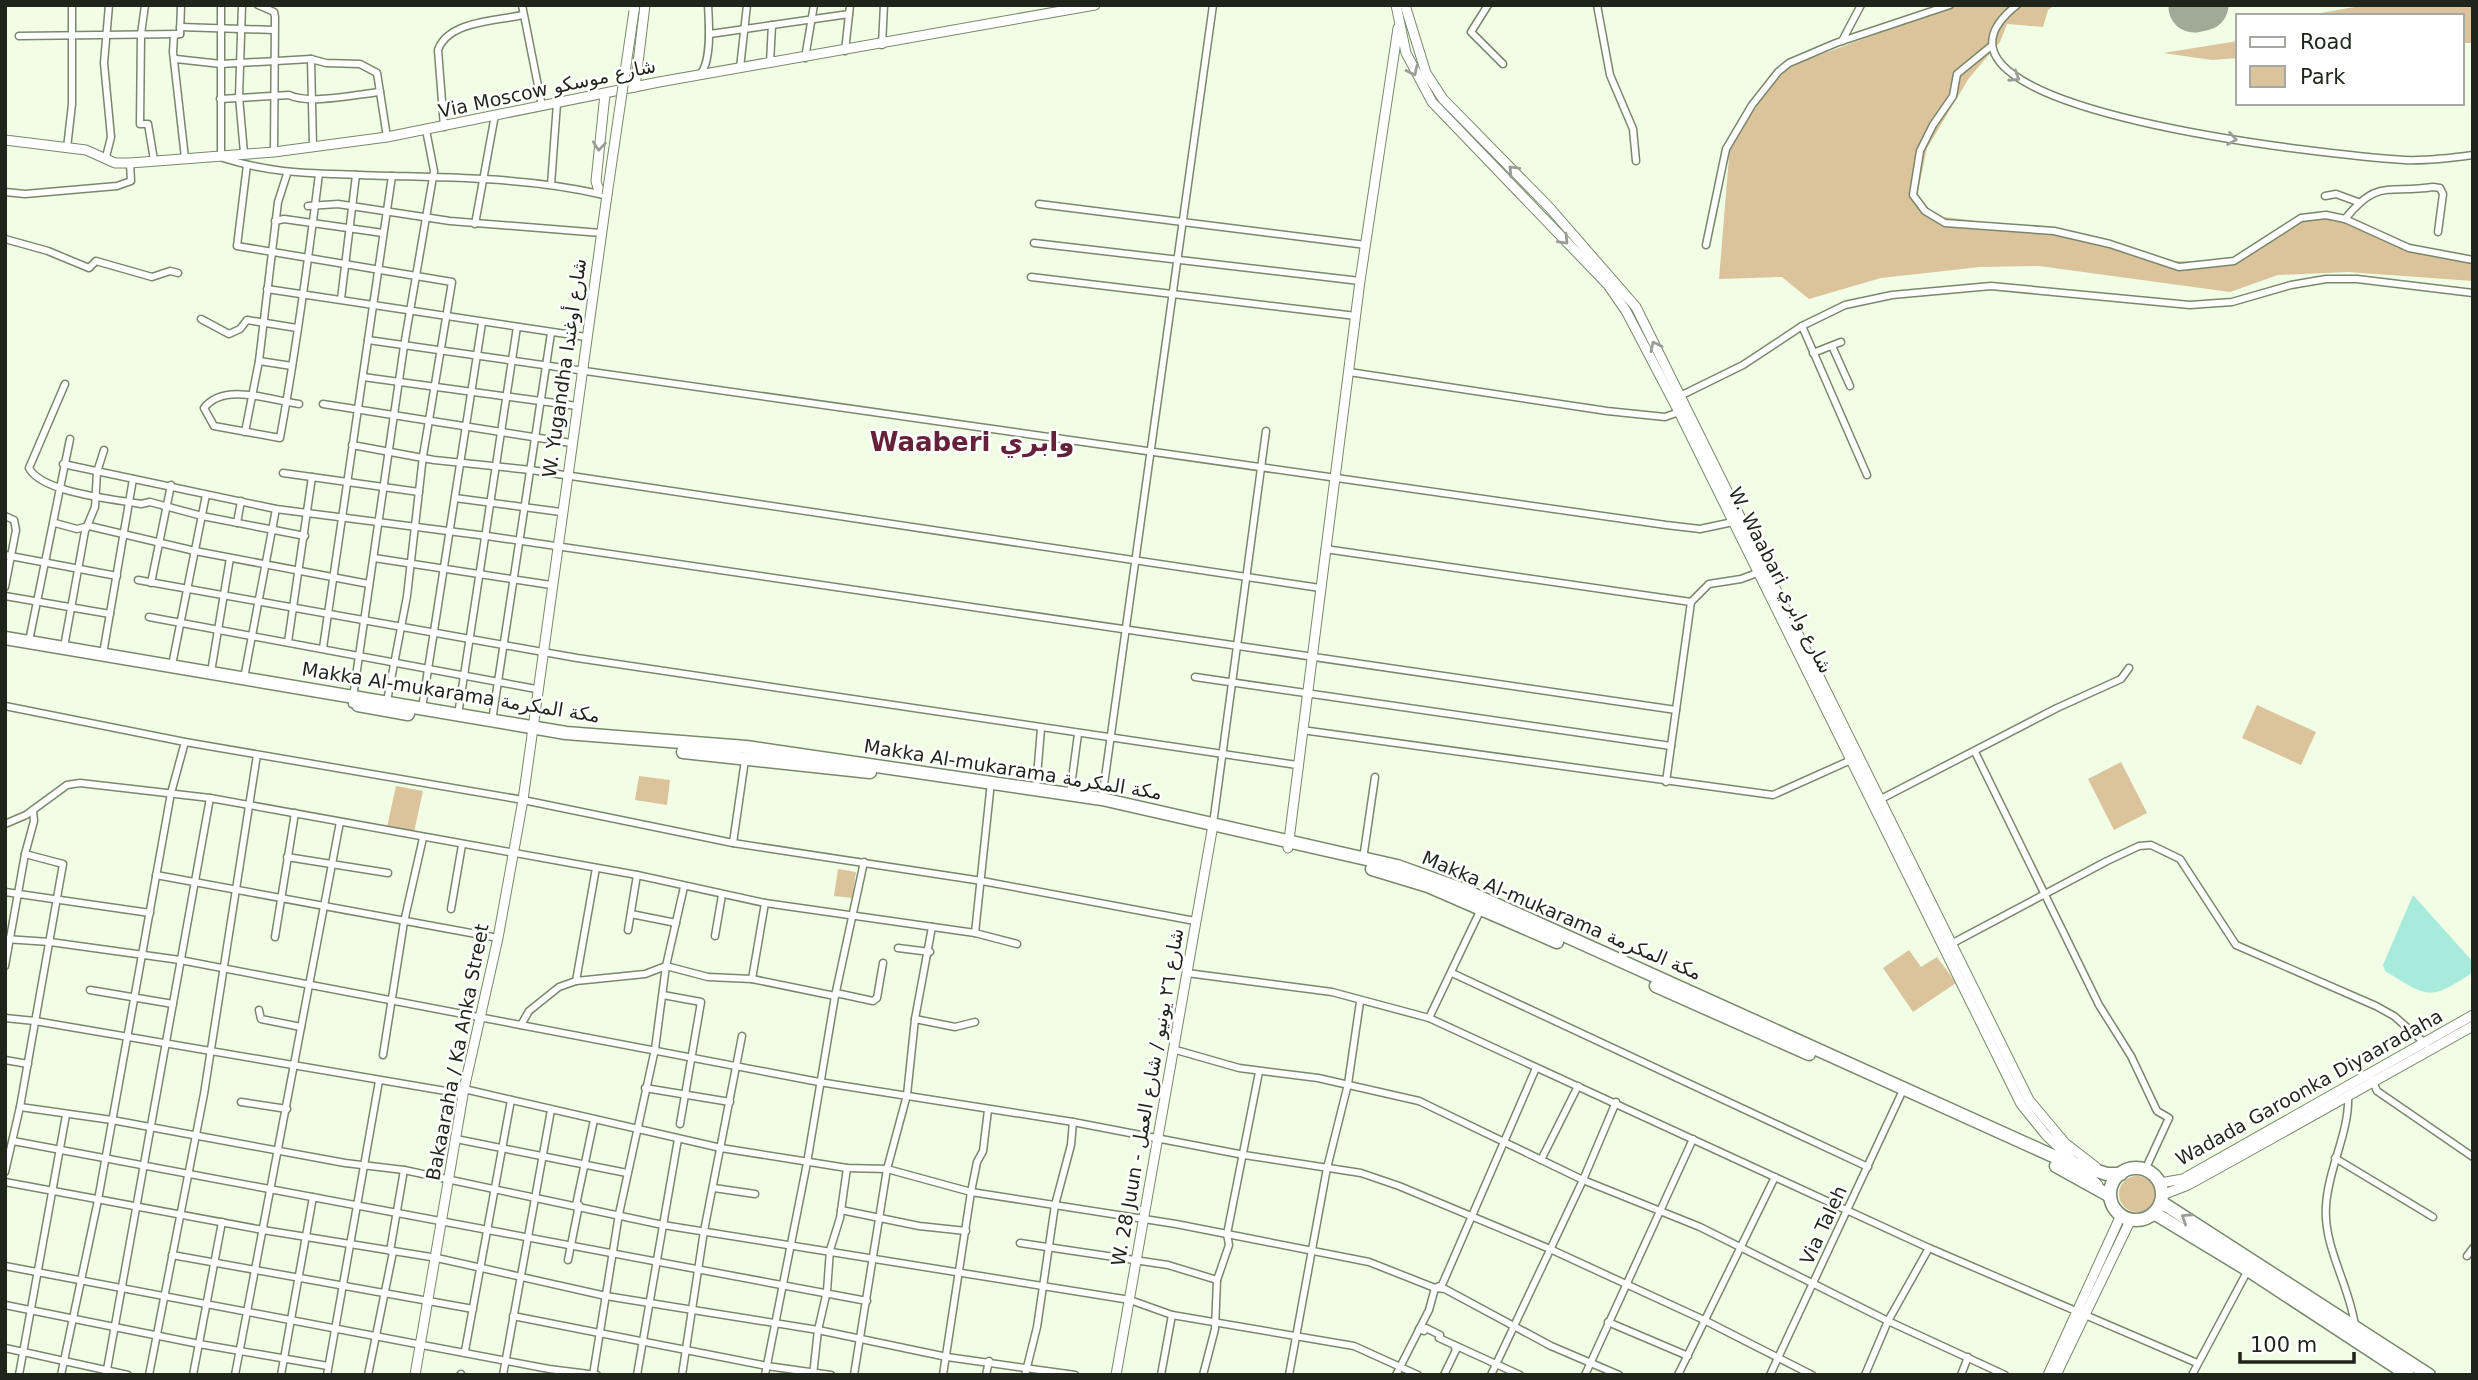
<svg xmlns="http://www.w3.org/2000/svg" width="2478" height="1380" font-family="'DejaVu Sans','Noto Naskh Arabic',sans-serif">
<style>
.green{fill:#dbc39c}
.water{fill:#a7ebdd}
.lines{fill:none;stroke-linecap:round;stroke-linejoin:round}
.runway{stroke:#a0aa96;stroke-width:51}
.street-casing{stroke:#79886b;stroke-width:9}
.secondary-casing{stroke:#79886b;stroke-width:11}
.highway-casing{stroke:#79886b;stroke-width:15}
.street{stroke:#fff;stroke-width:6}
.secondary{stroke:#fff;stroke-width:9}
.highway{stroke:#fff;stroke-width:12}
.secondary-bridge-casing{stroke:#79886b;stroke-width:11;stroke-linecap:butt}
.secondary-bridge{stroke:#fff;stroke-width:9}
.oneway{stroke:#9a9d98}
.labels{text-anchor:middle;stroke-width:5;stroke-linejoin:round;paint-order:stroke}
.street-label{font-size:19px;fill:#1f251a;stroke:#fff}
.district-label{font-size:26px;font-weight:bold;fill:#652137;stroke:#fff}
</style>
<rect width="100%" height="100%" fill="#f1fee5"/>
<g class="green">
<polygon points="1954,5 2055,5 2048,10 2043,27 2007,24 2000,42 1969,78 1927,148 1917,196 1936,216 2067,232 2158,261 2227,262 2295,219 2343,217 2408,247 2473,258 2473,281 2348,272 2278,275 2230,292 2039,266 1980,267 1881,278 1809,299 1782,277 1719,279 1730,145 1782,69"/>
<polygon points="2366,5 2473,5 2473,43 2462,43 2462,16 2304,16"/>
<polygon points="2238,41 2238,58 2212,60 2163,53"/>
<polygon points="2257,705 2316,732 2301,765 2242,738"/>
<polygon points="2121,762 2147,813 2114,830 2088,779"/>
<polygon points="639,776 670,780 667,805 635,800"/>
<polygon points="396,786 423,791 414,832 387,827"/>
<polygon points="838,869 856,872 852,898 834,896"/>
<polygon points="1909,950 1921,967 1937,957 1956,983 1913,1012 1883,968"/>
<circle cx="2137" cy="1194" r="18"/>
</g>
<path class="water" d="M2413,895L2473,962V972C2429,1002 2428,997 2385,971L2383,965Z"/>
<g class="lines">
<polyline class="runway" points="2194,7 2203,5"/>
<defs>
<g id="street">
<polyline points="145,5 141,34 140,124 148,124 154,160"/>
<polyline points="181,5 180,34 174,35 173,52 185,158"/>
<polyline points="242,5 239,97 244,153"/>
<polyline points="258,5 274,12 275,17 274,152"/>
<polyline points="522,5 542,106"/>
<polyline points="1488,5 1471,32 1503,64"/>
<polyline points="1597,5 1610,75 1633,129 1636,161"/>
<path d="M2017,5C1880,112 2353,157 2404,160C2426,161 2451,158 2473,155"/>
<polyline points="180,27 274,30"/>
<polyline points="710,34 849,14"/>
<polyline points="19,36 180,34"/>
<polyline points="1842,41 1861,5"/>
<polyline points="882,45 884,5"/>
<polyline points="1990,47 1957,74 1953,96 1933,125 1920,151 1913,195 1925,211 1945,223 2054,231 2110,244 2179,267 2234,261 2301,218 2326,215 2345,219 2409,248 2473,260"/>
<polyline points="845,51 850,5"/>
<polyline points="805,58 814,5"/>
<polyline points="176,59 221,64 311,59 326,63 360,64 377,73 387,137"/>
<polyline points="311,59 313,147"/>
<polyline points="770,63 772,25"/>
<polyline points="740,68 747,5"/>
<path d="M700,74C712,62 709,22 708,5"/>
<path d="M220,99L289,95C309,105 357,94 380,92"/>
<path d="M444,127L438,50C448,21 496,21 523,15"/>
<polyline points="67,148 72,104 72,5"/>
<polyline points="221,155 221,5"/>
<polyline points="106,157 111,137 104,63 109,5"/>
<path d="M223,158C274,174 308,173 360,175C441,178 525,176 604,195"/>
<polyline points="247,165 237,246 452,282 423,456 407,596 387,701"/>
<polyline points="551,185 557,103"/>
<polyline points="5,192 25,194 117,186 131,181 130,163"/>
<polyline points="2325,196 2336,194 2358,202"/>
<polyline points="1039,204 1366,245"/>
<polyline points="308,206 338,204 450,221 601,233"/>
<path d="M2345,219C2378,178 2388,194 2433,187L2440,188L2443,194L2438,232"/>
<polyline points="275,221 284,219 383,233"/>
<polyline points="475,224 495,115"/>
<polyline points="5,239 48,251 89,268 96,261 152,277 170,271 178,273"/>
<polyline points="1034,243 1360,281"/>
<polyline points="1706,245 1726,149 1752,105 1778,72 1789,63 1836,43 1950,5"/>
<polyline points="1031,277 1356,316"/>
<polyline points="267,289 586,337"/>
<polyline points="341,299 356,175"/>
<polyline points="201,319 229,334 240,329 247,320 297,328"/>
<polyline points="1802,326 1867,475"/>
<polyline points="368,340 1666,525 1700,529 1733,522"/>
<polyline points="1832,346 1850,386"/>
<polyline points="1813,353 1841,342"/>
<polyline points="259,361 292,366"/>
<polyline points="1349,372 1607,411 1665,417 1679,412"/>
<polyline points="363,377 577,406"/>
<path d="M65,384L29,468C42,493 114,499 141,504L150,502L202,516L305,536"/>
<polyline points="1680,396 1743,365 1802,326 1845,305 1892,295 1991,286 2190,305 2232,302 2291,285 2326,279 2357,279 2473,293"/>
<path d="M299,404C270,400 224,382 204,408L214,426L280,438C296,350 308,262 319,174"/>
<polyline points="323,404 571,443"/>
<polyline points="245,432 259,361 278,202 287,174"/>
<polyline points="352,445 434,460 531,470 1320,588"/>
<polyline points="63,464 276,509 487,536 1676,710"/>
<polyline points="283,473 419,492"/>
<polyline points="455,498 561,512"/>
<polyline points="5,516 14,520 16,530 5,587"/>
<polyline points="55,523 77,529 89,526 195,551 369,584"/>
<polyline points="237,523 241,501"/>
<polyline points="1325,549 1691,602"/>
<polyline points="5,555 117,576"/>
<polyline points="374,558 551,585"/>
<polyline points="138,580 577,658 1297,765"/>
<polyline points="151,583 171,485"/>
<polyline points="5,596 110,614"/>
<polyline points="149,617 536,689"/>
<polyline points="29,641 70,439"/>
<polyline points="288,642 312,477"/>
<polyline points="64,647 85,531 95,507 97,472 104,450"/>
<polyline points="323,648 392,176"/>
<polyline points="103,654 133,479"/>
<polyline points="172,665 206,495"/>
<polyline points="211,672 230,558"/>
<polyline points="1195,677 1671,746"/>
<polyline points="244,678 276,509"/>
<polyline points="352,704 404,346 434,171 426,130"/>
<polyline points="5,706 185,742 523,800 733,843 982,881 1195,921"/>
<polyline points="422,708 482,323"/>
<polyline points="458,715 517,327"/>
<polyline points="492,721 551,333"/>
<polyline points="1302,730 1773,795 1851,760"/>
<polyline points="1975,752 2099,1005 2131,1056 2157,1111 2169,1118 2145,1170"/>
<polyline points="1666,782 1691,602 1709,584 1741,579 1757,573"/>
<polyline points="1036,788 1041,729"/>
<polyline points="1070,794 1078,734"/>
<polyline points="1102,799 1213,5"/>
<polyline points="1879,800 2057,708 2121,679 2129,668"/>
<polyline points="5,824 26,815 67,785 80,783 210,798 637,875 765,903 975,933 1017,944"/>
<polyline points="1213,824 1266,431"/>
<polyline points="733,843 745,760"/>
<polyline points="25,854 63,864 20,1107 112,1120 345,1163 404,1170 663,1225 1130,1300 1172,1315 1354,1346 1418,1375"/>
<polyline points="287,857 388,873"/>
<polyline points="1363,859 1375,777"/>
<polyline points="156,875 498,938"/>
<polyline points="5,892 150,913"/>
<polyline points="451,909 462,845"/>
<polyline points="631,914 676,923"/>
<polyline points="628,930 637,875"/>
<polyline points="975,933 991,782"/>
<polyline points="715,936 722,895"/>
<polyline points="275,937 295,813"/>
<polyline points="5,939 50,942 180,960 819,1082 1073,1122 1244,1155 1361,1173 1399,1186 1550,1249 1704,1320 1812,1375"/>
<polyline points="1951,944 2107,861 2139,846 2151,845 2180,859 2236,945 2376,1006 2394,1016 2426,1044"/>
<polyline points="898,948 930,952"/>
<polyline points="5,966 25,854 34,821 33,810"/>
<polyline points="1187,973 1332,992 1429,1018 1929,1248 2197,1363"/>
<polyline points="1452,973 1868,1167"/>
<polyline points="752,979 765,903"/>
<polyline points="576,981 596,868"/>
<polyline points="90,990 173,1004"/>
<polyline points="836,993 873,1001 877,998 883,963"/>
<polyline points="663,995 701,1002 680,1124"/>
<polyline points="259,1010 261,1019 301,1027"/>
<polyline points="5,1018 35,1021 463,1094"/>
<polyline points="1429,1018 1481,909"/>
<polyline points="915,1019 955,1027 975,1022"/>
<polyline points="521,1025 529,1011 559,987 576,981 645,974 666,966 708,977 752,979 835,996"/>
<polyline points="1176,1050 1239,1068 1318,1078 1419,1101 1583,1180 1700,1227 1888,1321 2005,1375"/>
<polyline points="383,1055 404,922 423,838"/>
<polyline points="5,1060 28,1064"/>
<polyline points="2372,1079 2377,1091 2473,1157"/>
<polyline points="645,1088 730,1102"/>
<polyline points="464,1089 721,1148 847,1168 887,1169 971,1192 1176,1224 1369,1262 1435,1288 1445,1289 1551,1346 1619,1375"/>
<path d="M2348,1095C2350,1132 2328,1168 2326,1206C2323,1247 2350,1286 2355,1326"/>
<polyline points="241,1102 287,1109"/>
<polyline points="456,1139 627,1173"/>
<polyline points="13,1141 867,1301"/>
<polyline points="2335,1158 2433,1217"/>
<polyline points="1541,1160 1578,1086"/>
<polyline points="5,1172 20,1107"/>
<polyline points="5,1182 263,1230 437,1258 606,1296 818,1330 947,1357 1075,1375"/>
<polyline points="714,1188 755,1194"/>
<polyline points="576,1205 594,1120"/>
<polyline points="841,1210 919,1226 966,1231"/>
<polyline points="1020,1243 1168,1265 1217,1280"/>
<polyline points="390,1251 404,1170"/>
<polyline points="172,1255 473,1309"/>
<polyline points="2467,1256 2473,1248"/>
<polyline points="568,1260 579,1205"/>
<polyline points="5,1266 549,1369 597,1375"/>
<polyline points="5,1305 199,1344 328,1366"/>
<polyline points="513,1316 767,1366 831,1375"/>
<polyline points="1608,1322 1688,1356"/>
<polyline points="1419,1329 1424,1331 1426,1328 1440,1335 1439,1338 1520,1375"/>
<polyline points="5,1348 128,1375"/>
<polyline points="465,1351 511,1100"/>
<polyline points="19,1375 66,1115"/>
<polyline points="61,1375 98,1200 171,793 185,742"/>
<polyline points="106,1375 210,798"/>
<polyline points="149,1375 204,1094 257,755"/>
<polyline points="193,1375 222,1222"/>
<polyline points="235,1375 340,822"/>
<polyline points="281,1375 313,1197"/>
<polyline points="327,1375 379,1081"/>
<polyline points="368,1375 393,1252"/>
<polyline points="460,1375 461,1374"/>
<polyline points="503,1375 551,1110"/>
<polyline points="593,1375 619,1214 655,1049 666,966 684,887"/>
<polyline points="637,1375 678,1139"/>
<polyline points="682,1375 704,1231 742,1036"/>
<polyline points="765,1375 807,1163 835,996 864,862"/>
<polyline points="813,1375 818,1330 827,1291 830,1250 840,1218 847,1168"/>
<polyline points="854,1375 887,1169 907,1095 915,1019 932,927"/>
<polyline points="943,1375 971,1192 977,1162 983,1151 988,1110"/>
<polyline points="986,1375 989,1361"/>
<polyline points="1025,1375 1037,1327 1055,1205 1071,1145 1073,1122"/>
<polyline points="1161,1375 1172,1315"/>
<polyline points="1203,1375 1215,1329 1217,1280 1229,1245 1227,1234 1259,1072"/>
<polyline points="1289,1375 1327,1168 1348,1084 1360,1002"/>
<polyline points="1396,1375 1429,1310 1435,1288 1442,1285 1536,1068"/>
<polyline points="1444,1375 1456,1350 1454,1345"/>
<polyline points="1491,1375 1583,1180 1616,1102"/>
<polyline points="1585,1375 1693,1139"/>
<polyline points="1678,1375 1775,1177"/>
<polyline points="1770,1375 1904,1088"/>
<polyline points="1865,1375 1888,1321 1929,1248"/>
<polyline points="1961,1375 1968,1357"/>
<polyline points="2192,1375 2248,1270"/>
</g>
<g id="secondary">
<polyline points="1396,5 1406,53 1432,102 1608,285 1626,311 1679,412 2021,1104 2046,1135 2098,1185"/>
<polyline points="1405,5 1426,73 1443,99 1549,207 1636,307 2029,1100 2065,1143 2096,1167"/>
<polyline points="635,87 645,5"/>
<polyline points="5,140 86,150 115,163 130,163 274,152 387,137 659,82 1095,5"/>
<polyline points="1288,848 1360,281 1398,28"/>
<polyline points="2160,1183 2183,1179 2473,1015"/>
<polyline points="2162,1195 2188,1185 2237,1158 2473,1026"/>
<polyline points="415,1375 464,1089 498,938 523,800 607,195 598,188 596,181 605,94"/>
<polyline points="1116,1375 1213,825"/>
<polyline points="2048,1375 2121,1215"/>
<polyline points="2056,1375 2131,1219"/>
</g>
<g id="highway">
<polyline points="5,638 566,733 746,747 1102,799 1397,866 1464,890 2062,1160 2107,1174 2121,1174"/>
<polyline points="358,705 408,714"/>
<polyline points="683,752 870,772"/>
<polyline points="1372,869 1428,886 1557,942"/>
<polyline points="1656,986 1809,1054"/>
<polyline points="2056,1166 2110,1196"/>
<circle cx="2136" cy="1194" r="26"/>
<polyline points="2161,1202 2429,1375"/>
<polyline points="2154,1213 2248,1270 2408,1375"/>
</g>
</defs>
<use href="#street" class="street-casing"/>
<use href="#secondary" class="secondary-casing"/>
<use href="#highway" class="highway-casing"/>
<use href="#street" class="street"/>
<use href="#secondary" class="secondary"/>
<use href="#highway" class="highway"/>
<defs>
<polyline id="secondary-bridge" points="607,195 634,11"/>
</defs>
<use href="#secondary-bridge" class="secondary-bridge-casing"/>
<use href="#secondary-bridge" class="secondary-bridge"/>
</g>
<defs><path id="oneway-chevron" d="M-2-3.5L2.5 0L-2 3.5" fill="none" stroke-width="1.6" stroke-linecap="round" stroke-linejoin="round" transform="scale(1.75)"/></defs>
<g class="oneway">
<use href="#oneway-chevron" transform="translate(1413 71) rotate(65)"/>
<use href="#oneway-chevron" transform="translate(2015 77) rotate(33)"/>
<use href="#oneway-chevron" transform="translate(2232 139) rotate(10)"/>
<use href="#oneway-chevron" transform="translate(599 146) rotate(96)"/>
<use href="#oneway-chevron" transform="translate(1513 170) rotate(-134)"/>
<use href="#oneway-chevron" transform="translate(1564 240) rotate(46)"/>
<use href="#oneway-chevron" transform="translate(1655 346) rotate(-116)"/>
<use href="#oneway-chevron" transform="translate(2186 1218) rotate(-147)"/>
</g>
<g class="labels">
<g class="street-label">
<text transform="translate(547 88) rotate(-12)" y="7">Via Moscow شارع موسكو</text>
<text transform="translate(564 368) rotate(-82)" y="7">W. Yugandha شارع أوغندا</text>
<text transform="translate(1781 580) rotate(63)" y="7">W. Waabari شارع وابري</text>
<text transform="translate(451 692) rotate(9)" y="7">Makka Al-mukarama مكة المكرمة</text>
<text transform="translate(1013 769) rotate(9)" y="7">Makka Al-mukarama مكة المكرمة</text>
<text transform="translate(1562 915) rotate(23)" y="7">Makka Al-mukarama مكة المكرمة</text>
<text transform="translate(457 1052) rotate(-79)" y="7">Bakaaraha / Ka Anka Street</text>
<text transform="translate(2309 1087) rotate(-29)" y="7">Wadada Garoonka Diyaaradaha</text>
<text transform="translate(1147 1097) rotate(-80)" y="7">W. 28 Juun - شارع ٢٦ يونيو / شارع العمل</text>
<text transform="translate(1823 1225) rotate(-65)" y="7">Via Taleh</text>
</g>
<g class="district-label">
<text x="972" y="451">Waaberi وابري</text>
</g>
</g>
<rect width="2478" height="1380" fill="none" stroke="#1f251a" stroke-width="14"/>
<rect x="2236" y="14" width="228" height="91" fill="#ffffff" stroke="#a5a8a3" stroke-width="2"/>
<rect x="2250" y="37" width="35" height="10" fill="#ffffff" stroke="#a5a8a3" stroke-width="2"/>
<text x="2300" y="49" font-size="21" fill="#1f251a">Road</text>
<rect x="2250" y="66" width="35" height="21" fill="#dbc39c" stroke="#a5a8a3" stroke-width="2"/>
<text x="2300" y="84" font-size="21" fill="#1f251a">Park</text>
<path d="M2240 1352v10h114v-10" fill="none" stroke="#1f251a" stroke-width="3.5"/>
<text x="2250" y="1352" font-size="21" fill="#1f251a" stroke="#ffffff" stroke-width="5" paint-order="stroke">100 m</text>
</svg>
